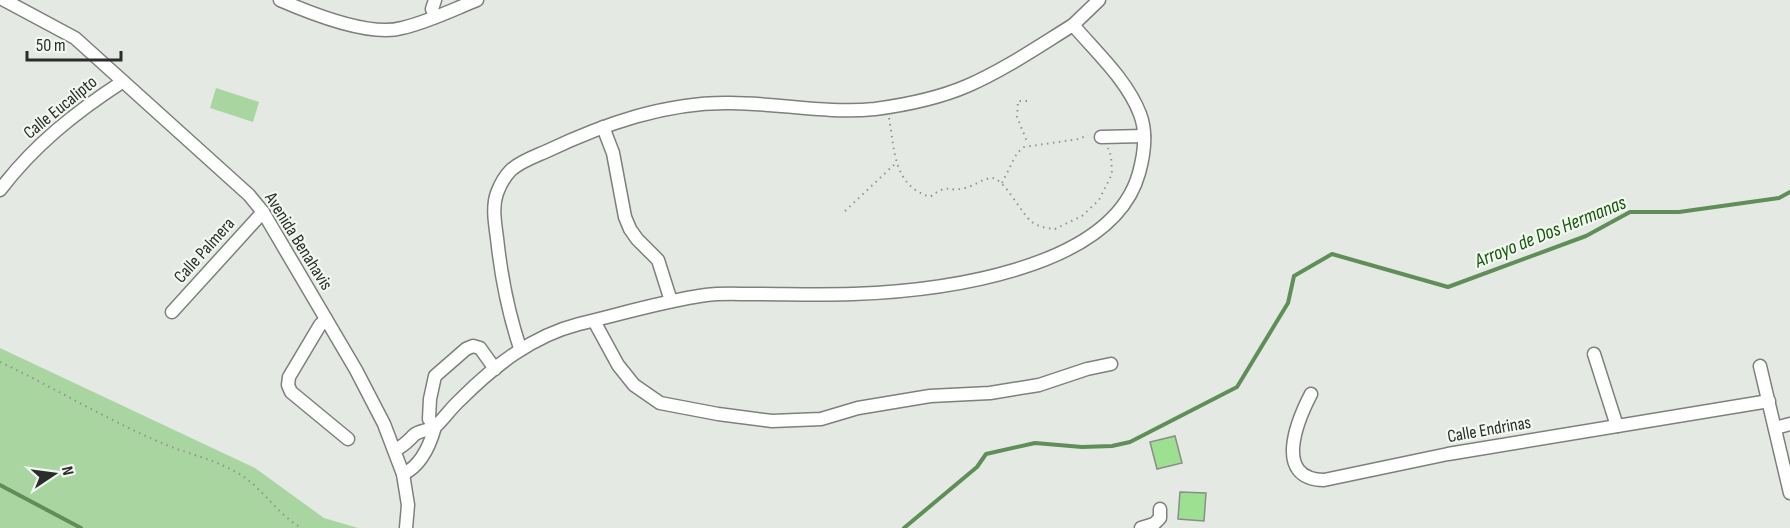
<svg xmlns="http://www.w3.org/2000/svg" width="1790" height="528" font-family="'Sofia Sans Condensed',sans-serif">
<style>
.green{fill:#a9d5a1}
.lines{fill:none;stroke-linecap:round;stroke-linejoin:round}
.stream{stroke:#608e58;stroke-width:4}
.building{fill:#9de092;stroke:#898e88;stroke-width:1.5}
.minor-casing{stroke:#7c817b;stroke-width:15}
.path{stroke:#929691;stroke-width:2;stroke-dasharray:1.5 4.5;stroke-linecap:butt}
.minor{stroke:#fff;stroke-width:12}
.labels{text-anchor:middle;stroke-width:4.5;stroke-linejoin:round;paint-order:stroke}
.street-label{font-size:18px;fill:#2b2d2a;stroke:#f2f7f1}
.water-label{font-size:20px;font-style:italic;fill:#155608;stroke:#f2f7f1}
</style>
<rect width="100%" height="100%" fill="#e4eae3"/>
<g class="green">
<polygon points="216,88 259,102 253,122 210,108"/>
<polygon points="0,348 255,468 324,518 358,528 0,528"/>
</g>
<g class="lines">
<g class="stream">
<polyline points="0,485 81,528"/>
<polyline points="904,528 977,467 986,454 1035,443 1082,447 1112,446 1130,442 1237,387 1288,303 1294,276 1332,254 1448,287 1586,236 1630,212 1679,212 1779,198 1790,192"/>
</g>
</g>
<g class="building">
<polygon points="1175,436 1182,463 1157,469 1150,442"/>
<polygon points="1180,492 1206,493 1204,521 1178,519"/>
</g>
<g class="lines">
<defs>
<g id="minor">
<polyline points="4,0 75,38 249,195 263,212 356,370 384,424 403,474 408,505 406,528"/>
<path d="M280,0C310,13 370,37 402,28C428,22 452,10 477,0"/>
<polyline points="435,0 432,9 435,17"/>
<polyline points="1073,25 1099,0"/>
<polyline points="603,127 613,153 625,217 630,229 637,239 658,260 671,301"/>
<polyline points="1101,137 1144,136"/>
<path d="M0,190C34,145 76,112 122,82"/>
<polyline points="172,312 263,212"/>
<polyline points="326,319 320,325 289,377 288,385 291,392 348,439"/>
<polyline points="594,321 618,365 634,385 660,403 718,414 772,421 821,419 858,408 930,396 990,393 1039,385 1087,369 1111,364"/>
<polyline points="1594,354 1617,426"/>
<polyline points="1760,366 1790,493"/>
<path d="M1311,394C1297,421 1273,479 1324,480L1448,454L1769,401"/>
<polyline points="1775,428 1790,424"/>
<path d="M395,450C404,446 407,442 414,435C420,430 430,431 437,425C445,417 452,407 461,399C494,366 532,336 579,324C621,314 663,301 706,295C721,293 737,294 752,294C786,294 819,295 853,294C937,291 1112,271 1139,173C1144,155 1147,132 1140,114C1127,80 1096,52 1073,25C1039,46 1004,70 967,86C939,98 905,105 875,109C827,114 778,103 730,103C666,102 604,124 547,151C536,156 521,161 511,170C505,176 500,185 497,193C492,207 495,223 497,238C501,276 508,312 520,348"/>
<path d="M403,474C421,466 430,445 435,427L429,419L430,399L435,376L466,349L473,346L480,348L495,369"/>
<polyline points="1141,528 1154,524 1160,518 1160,509"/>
</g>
</defs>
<use href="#minor" class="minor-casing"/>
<g class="path">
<polyline points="1027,101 1018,101 1017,117 1028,144"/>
<path d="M889,118C895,151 893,185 930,197C950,182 946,193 965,188C974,186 982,179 991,178C1004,177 1021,214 1032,222C1038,227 1047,228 1055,229L1082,216L1099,200L1112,174L1111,156L1108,148"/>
<polyline points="1002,183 1017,153 1024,147 1079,139 1088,135"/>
<polyline points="845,211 897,162"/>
<path d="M0,362C55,388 107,420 164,444C188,454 213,459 236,472C262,486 276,514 302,528"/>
</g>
<use href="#minor" class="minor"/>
</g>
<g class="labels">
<g class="street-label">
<text transform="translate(60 107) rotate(-39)" y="6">Calle Eucalipto</text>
<text transform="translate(299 241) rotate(58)" y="6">Avenida Benahavis</text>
<text transform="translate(204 250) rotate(-48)" y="6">Calle Palmera</text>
<text transform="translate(1489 429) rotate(-10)" y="6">Calle Endrinas</text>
</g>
<g class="water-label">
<text transform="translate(1550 231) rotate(-22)" y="7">Arroyo de Dos Hermanas</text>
</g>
</g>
<g transform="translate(54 474) rotate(77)" stroke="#f2f7f1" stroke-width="4.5" paint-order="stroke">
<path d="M0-4.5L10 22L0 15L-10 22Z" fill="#2b2d2a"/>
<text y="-9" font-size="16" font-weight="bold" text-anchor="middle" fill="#2b2d2a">N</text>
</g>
<path d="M27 51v9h94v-9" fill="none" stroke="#2b2d2a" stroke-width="3"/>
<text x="36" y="51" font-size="18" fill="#2b2d2a" stroke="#f2f7f1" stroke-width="4.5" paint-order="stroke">50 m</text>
</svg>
